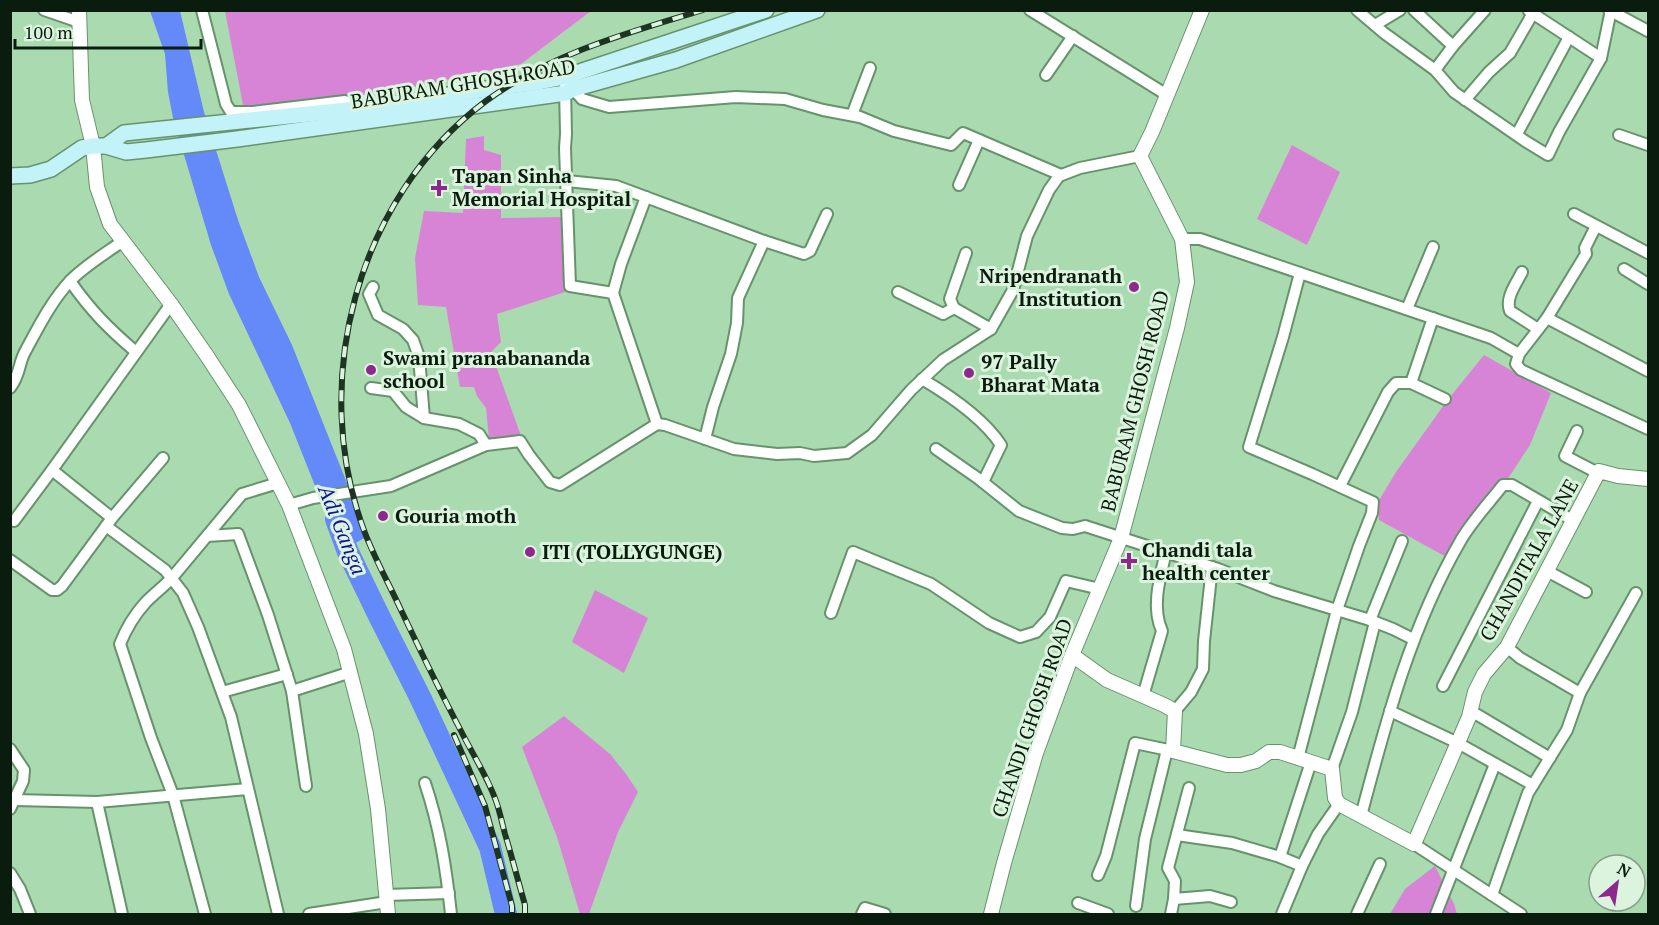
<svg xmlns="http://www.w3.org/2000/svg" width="1659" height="925" font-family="'PT Serif',serif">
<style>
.green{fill:#d884d6}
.water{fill:#6489f8}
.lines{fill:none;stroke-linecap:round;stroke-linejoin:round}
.river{stroke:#6489f8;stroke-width:22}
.minor-casing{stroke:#66936b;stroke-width:14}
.tertiary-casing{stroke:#66936b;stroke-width:16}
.secondary-casing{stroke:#66936b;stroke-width:18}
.minor{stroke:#fff;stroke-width:10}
.tertiary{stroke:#fff;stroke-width:14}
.secondary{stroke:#c3f2f8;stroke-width:15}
.rail-casing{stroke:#1e3422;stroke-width:6}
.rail{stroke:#dcf4de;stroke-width:4;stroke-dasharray:11;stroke-linecap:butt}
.poi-dot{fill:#8e288f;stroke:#dcf4de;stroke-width:2}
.labels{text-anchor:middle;stroke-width:6;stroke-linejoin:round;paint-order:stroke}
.street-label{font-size:20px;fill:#0a1c0d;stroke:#dcf4de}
.poi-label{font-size:20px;font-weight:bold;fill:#0a1c0d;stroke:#dcf4de;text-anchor:start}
.water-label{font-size:21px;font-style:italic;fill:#111397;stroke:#dcf4de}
</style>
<rect width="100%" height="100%" fill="#aadaaf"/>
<g class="green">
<polygon points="225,11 591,11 521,64 389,92 244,110"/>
<polygon points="484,136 484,150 501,155 501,218 561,217 565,292 497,314 501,342 491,352 521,436 489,439 486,408 477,396 474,387 460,387 446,307 418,305 415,258 424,211 463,213 466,139"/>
<polygon points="1292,145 1340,172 1307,245 1257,219"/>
<polygon points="1484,355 1551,393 1530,445 1509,477 1458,541 1450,559 1379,520 1378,502 1396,472 1446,402"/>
<polygon points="595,590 648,618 624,673 572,642"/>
<polygon points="564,716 610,754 626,774 638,792 618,832 589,914 580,914 557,837 522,747"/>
<polygon points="1435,866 1454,904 1457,914 1390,914 1405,889"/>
</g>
<polygon class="water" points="150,11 180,11 204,112 238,220 259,277 292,345 368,536 341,551 290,423 229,294 211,245 173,118 168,92 165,54"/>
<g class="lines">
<polyline class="river" points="336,519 348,552 380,618 420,697 490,847 506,914"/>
<defs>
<g id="minor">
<polyline points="44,10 79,22"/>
<polyline points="202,10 226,104 231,112 253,112 345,101 358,109"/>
<polyline points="1030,10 1167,95"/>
<polyline points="1357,10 1384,33 1435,70 1454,92 1525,141 1548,155 1559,132 1601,58 1611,10"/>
<polyline points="1414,10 1453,46"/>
<polyline points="1609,10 1648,31"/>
<polyline points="1529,11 1601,58"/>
<polyline points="1375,25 1400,10"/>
<polyline points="1435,70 1453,46 1485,10"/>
<polyline points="1046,75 1073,36"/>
<polyline points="565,87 566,134 565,148 570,286 613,293 657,424"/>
<polyline points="573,89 582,99 609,107 736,97 785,99 823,110 860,117 894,131 951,145 963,133 1061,175"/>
<polyline points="1465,100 1489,72 1510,53 1533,13"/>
<polyline points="852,115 870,68"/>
<polyline points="1517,134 1569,37"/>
<polyline points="1619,135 1648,145"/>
<polyline points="567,181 616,186 764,241 738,298 737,323 731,354 713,407 705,439"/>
<polyline points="959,185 979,140"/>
<polyline points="1574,214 1648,253"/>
<polyline points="1596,226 1585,248 1586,254 1547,318 1519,354 1516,364 1521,370 1648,429"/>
<polyline points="1182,239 1200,239 1491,338 1519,354"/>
<polyline points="764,241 804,254 810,251 827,214"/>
<polyline points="1624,269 1648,284"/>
<path d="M1522,272C1516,284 1505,298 1510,311L1538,329"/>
<path d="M70,281C91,311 109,329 136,352"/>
<polyline points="373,287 369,294 378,315 403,329 413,340 419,357 424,418"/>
<polyline points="898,292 943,314 954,308 991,329"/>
<polyline points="613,293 621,264 646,197"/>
<polyline points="954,308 950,299 966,253"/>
<polyline points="1407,309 1433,247"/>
<polyline points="1547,318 1648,371"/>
<path d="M922,379C949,395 984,419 1001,445L983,482"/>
<polyline points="1411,383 1433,318"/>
<path d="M10,388C21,374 18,363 26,350C39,326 52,300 71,280C86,265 106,253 123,241"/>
<polyline points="371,388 393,391 406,407 424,418 459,424 479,434 486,445"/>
<polyline points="1577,431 1565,456 1594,471 1599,471"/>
<polyline points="936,449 979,479 1019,511 1062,528 1073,529 1085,526 1218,569 1274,591 1370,620 1393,629 1413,639"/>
<polyline points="52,470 112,518"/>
<polyline points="1340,486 1388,392 1396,383 1411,383 1445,399"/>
<polyline points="289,505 313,498 391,486 486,445 520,441 529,455 550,482 560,485 657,424 665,425 734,449 777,454 800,453 814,456 847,453 872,435 911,390 943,360 991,329 1013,290 1027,236 1049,190 1059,176 1080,168 1140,156"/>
<polyline points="14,521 52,470 171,304"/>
<polyline points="106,526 165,570 183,593 198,627 231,717 278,914"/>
<polyline points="207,536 238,534 268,615 292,691 306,786"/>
<polyline points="10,560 52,590 57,590 62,586 112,518 163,458"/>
<polyline points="1547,571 1586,592"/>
<polyline points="831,613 853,552 931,584 989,623 1020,637 1036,632 1050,617 1066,581 1100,589"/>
<polyline points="1370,620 1402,541"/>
<polyline points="1507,647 1520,658 1580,693"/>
<polyline points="1443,686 1538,501"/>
<polyline points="292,691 351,672"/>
<polyline points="222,692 287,674"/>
<path d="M1143,696L1162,631C1151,607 1160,577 1166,552"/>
<polyline points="1175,711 1191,692 1203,669 1204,641 1212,567"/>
<polyline points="1390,711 1458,743 1533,785"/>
<polyline points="1471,711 1550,758"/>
<polyline points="10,749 24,770 23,781 10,809"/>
<polyline points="1298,758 1337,610 1359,546 1372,513 1373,502 1312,474 1249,447 1283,337 1300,273"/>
<polyline points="1332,769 1352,712 1375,622"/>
<path d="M425,783C440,828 446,868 451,914"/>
<polyline points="1189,788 1168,868 1175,881 1174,899 1210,896 1231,902"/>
<polyline points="15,800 97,802 248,789"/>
<polyline points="97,802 122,914"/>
<path d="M1361,816C1386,721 1411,626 1461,540C1472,521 1489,503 1503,485H1512L1574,521"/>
<polyline points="1177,835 1232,843 1280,857 1302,866"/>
<polyline points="1414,844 1521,914"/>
<polyline points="1280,857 1311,762"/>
<polyline points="10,873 20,889 30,914"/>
<polyline points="1098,875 1106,856 1135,743 1173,751"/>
<polyline points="386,895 449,893"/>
<polyline points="1492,895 1528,793 1567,730 1580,693 1636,593"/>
<polyline points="1078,903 1108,914"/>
<polyline points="1136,906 1145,839 1167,750"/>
<path d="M205,914L173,795L151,738L120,644C126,629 135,614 146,602C154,594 163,587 171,579L242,494L278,483"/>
<polyline points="309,914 387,902"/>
<polyline points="862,914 865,908 885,914"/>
<polyline points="1171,914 1174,899"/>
<polyline points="1282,914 1302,866 1318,834 1339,804"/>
<polyline points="1357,914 1380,864"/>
<polyline points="1436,914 1495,764"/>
</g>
<g id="tertiary">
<polyline points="79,10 82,100 93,146 97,187 110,224 171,304 207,356 239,405 289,505 344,649 366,734 378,809 388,914"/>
<polyline points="1072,655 1107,680 1164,705 1175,711 1173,751 1227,765 1241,765 1256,761 1269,752 1280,752 1332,769 1335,798 1339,804 1414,844 1469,717 1475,692 1484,674 1507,647 1599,471 1618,476 1648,479"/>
<polyline points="991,914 1004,863 1036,753 1072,655 1121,538 1177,328 1187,282 1182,239 1140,156 1152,132 1202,10"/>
</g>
<g id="secondary">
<polyline points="106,146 124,133 376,107 479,90 539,82 564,77 766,10"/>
<polyline points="10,176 30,175 51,169 82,148 93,146 106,146 126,152 146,150 237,139 566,93 573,89 676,60 817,10"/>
</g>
</defs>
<use href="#minor" class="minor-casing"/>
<use href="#tertiary" class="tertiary-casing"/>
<use href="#secondary" class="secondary-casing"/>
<use href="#minor" class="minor"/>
<use href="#tertiary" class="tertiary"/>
<use href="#secondary" class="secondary"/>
<defs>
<g id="rail">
<polyline points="454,735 485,806 512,906 512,914"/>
<path d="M525,914V905C518,881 512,857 505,834C502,823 500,812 496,801C488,778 472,753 461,731C440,691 420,650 401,610C389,584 375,559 365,533C308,383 356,198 486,101C550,54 627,33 703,10"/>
</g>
</defs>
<use href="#rail" class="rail-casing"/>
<use href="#rail" class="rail"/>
</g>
<g class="poi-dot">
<path d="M436 179h6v6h6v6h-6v6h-6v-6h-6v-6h6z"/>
<circle cx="1134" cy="287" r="6"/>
<circle cx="371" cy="370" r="6"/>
<circle cx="969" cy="373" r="6"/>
<circle cx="383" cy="516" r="6"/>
<circle cx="530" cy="552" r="6"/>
<path d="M1126 552h6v6h6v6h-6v6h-6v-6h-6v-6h6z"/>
</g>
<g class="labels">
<g class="street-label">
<text transform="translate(463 84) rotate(-9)" y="7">BABURAM GHOSH ROAD</text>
<text transform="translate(1135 401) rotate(-76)" y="7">BABURAM GHOSH ROAD</text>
<text transform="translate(1529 560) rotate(-61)" y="7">CHANDITALA LANE</text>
<text transform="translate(1032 718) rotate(-71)" y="7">CHANDI GHOSH ROAD</text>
</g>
<g class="poi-label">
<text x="452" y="183">Tapan Sinha<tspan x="452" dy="23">Memorial Hospital</tspan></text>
<text x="1122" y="283" text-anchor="end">Nripendranath<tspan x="1122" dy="23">Institution</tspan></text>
<text x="383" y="365">Swami pranabananda<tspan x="383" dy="23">school</tspan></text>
<text x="981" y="369">97 Pally<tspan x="981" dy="23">Bharat Mata</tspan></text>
<text x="395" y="523">Gouria moth</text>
<text x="1142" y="557">Chandi tala<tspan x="1142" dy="23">health center</tspan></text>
<text x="542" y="559">ITI (TOLLYGUNGE)</text>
</g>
<g class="water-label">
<text transform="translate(342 530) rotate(68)" y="7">Adi Ganga</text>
</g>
</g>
<rect width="1659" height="925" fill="none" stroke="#0a1c0d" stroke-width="24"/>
<g transform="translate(1617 883) rotate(29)"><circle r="28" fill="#dcf4de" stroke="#889e8a" stroke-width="1.5"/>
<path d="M0-4.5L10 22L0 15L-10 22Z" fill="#8e288f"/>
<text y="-9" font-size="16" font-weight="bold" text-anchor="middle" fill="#0a1c0d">N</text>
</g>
<path d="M15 39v9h186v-9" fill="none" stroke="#0a1c0d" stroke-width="3"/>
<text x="24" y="39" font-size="18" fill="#0a1c0d" stroke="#dcf4de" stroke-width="4.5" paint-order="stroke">100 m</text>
</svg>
